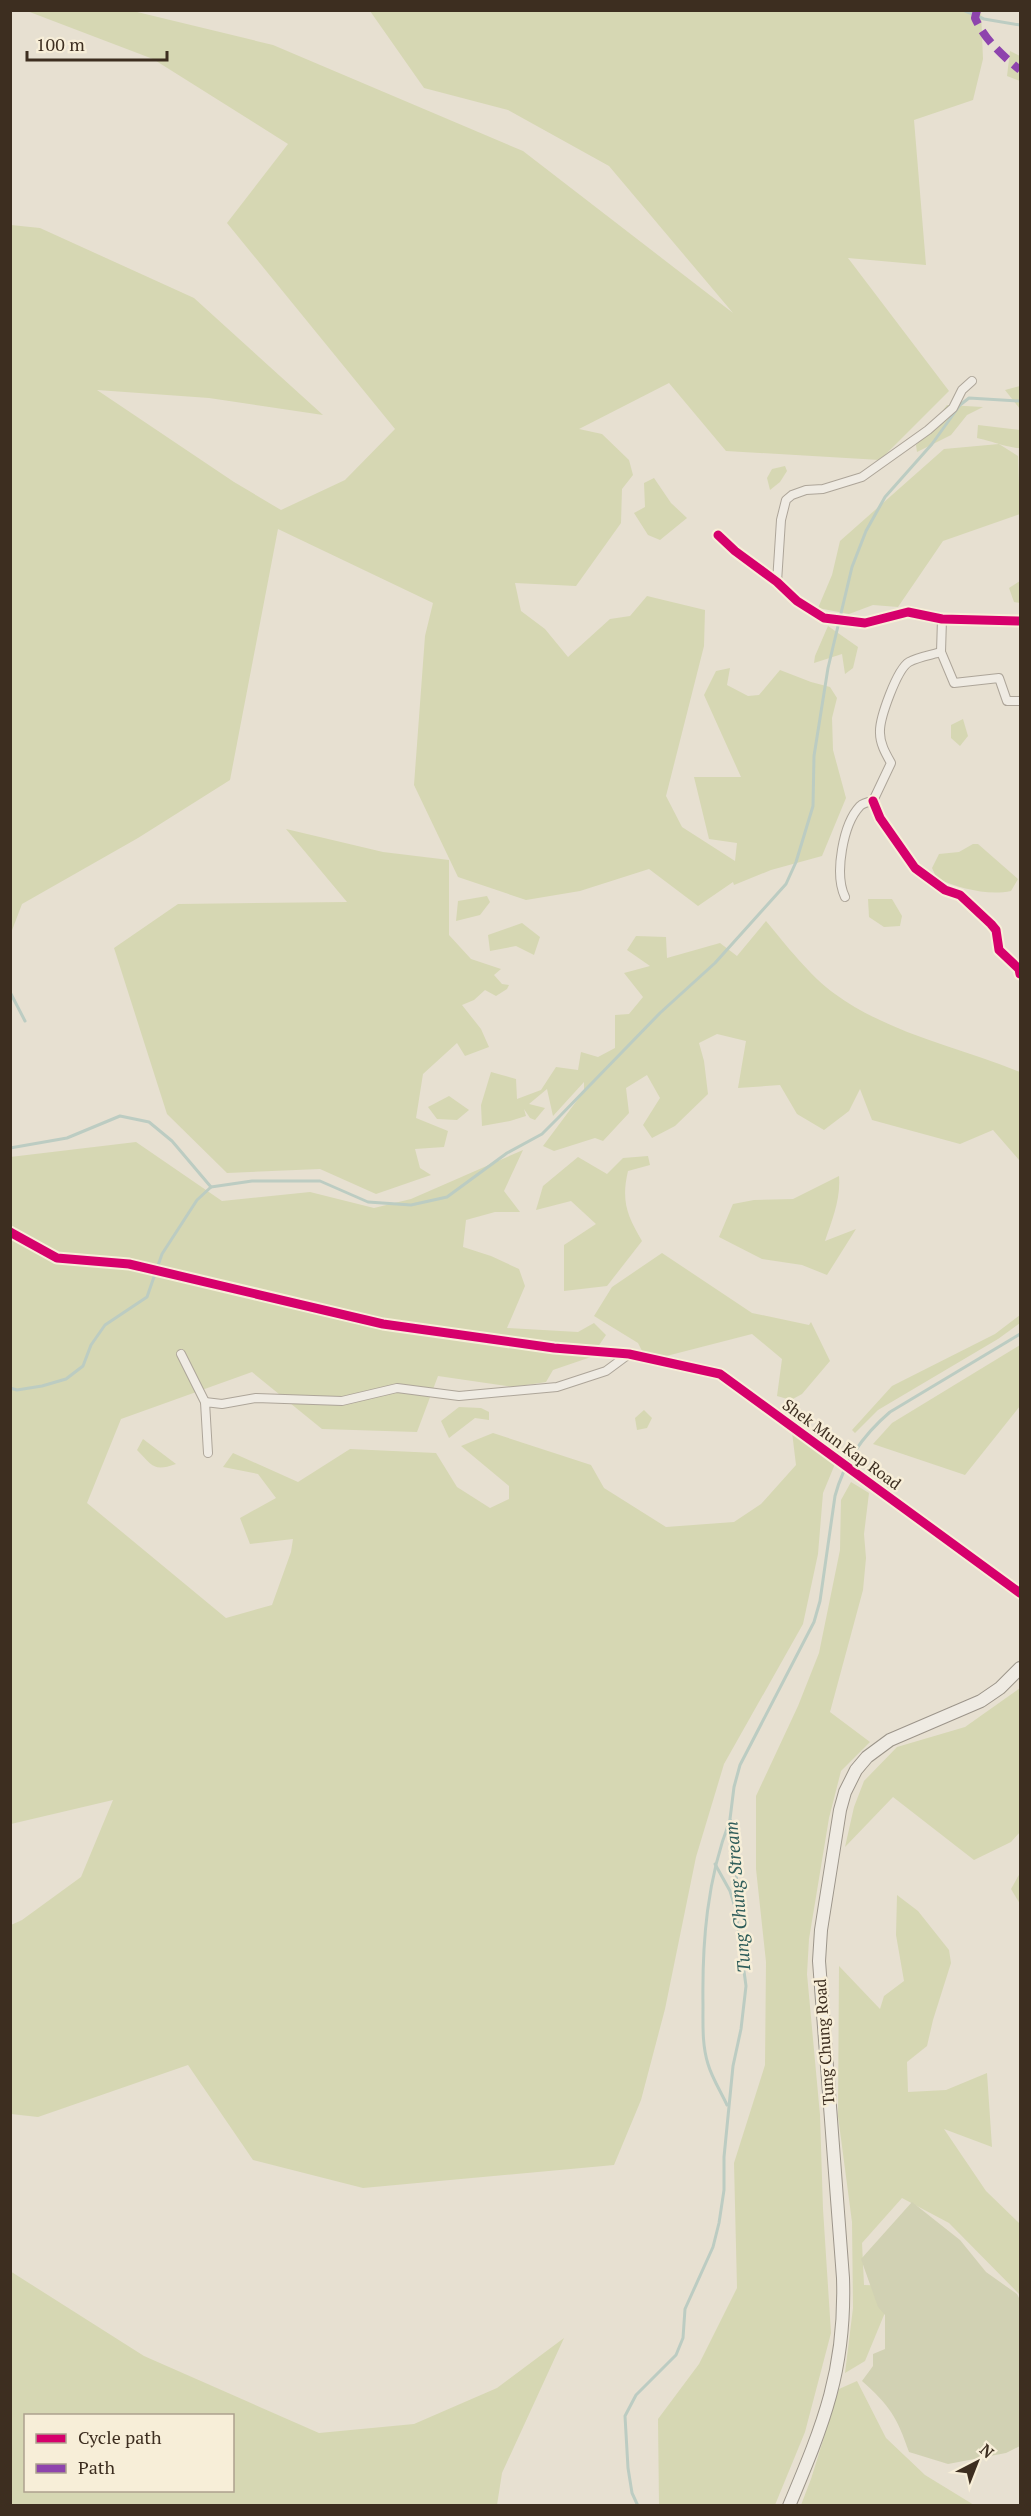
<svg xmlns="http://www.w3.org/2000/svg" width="1031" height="2516" font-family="'PT Serif',serif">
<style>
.green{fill:#d6d7b3;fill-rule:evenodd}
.cemetery{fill:#d1d1b3}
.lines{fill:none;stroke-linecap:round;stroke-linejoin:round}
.stream{stroke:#bcccc2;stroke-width:3}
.minor-casing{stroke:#ada599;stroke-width:10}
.secondary-casing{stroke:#9c958a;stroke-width:14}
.minor{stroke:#efebe3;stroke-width:8}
.secondary{stroke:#efebe3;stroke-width:12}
.quiet{stroke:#8e44ad;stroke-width:8;stroke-dasharray:15 8;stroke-linecap:butt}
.cycleway-casing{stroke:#f7eed8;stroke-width:13}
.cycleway{stroke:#d6006c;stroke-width:9}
.labels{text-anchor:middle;stroke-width:5;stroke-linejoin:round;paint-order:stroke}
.street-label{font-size:16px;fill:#3d2e20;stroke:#f7eed8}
.water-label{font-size:18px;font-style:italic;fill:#2f5d5a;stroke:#f7eed8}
</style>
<rect width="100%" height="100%" fill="#e7e0d1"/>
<g class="green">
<polygon points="27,11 133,11 273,45 523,151 733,313 609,166 508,110 424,88 370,11 981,11 983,59 973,100 914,120 926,265 848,258 949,391 880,460 726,451 669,383 579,429 602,434 629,460 633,475 622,489 621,523 576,586 515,583 521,611 545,629 568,657 610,619 630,616 647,596 705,610 704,646 666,796 682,827 735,861 737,843 709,839 694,777 741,777 704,695 716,671 730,668 727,685 748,696 759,695 780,670 811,682 830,687 837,698 832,718 833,750 846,798 822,856 771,870 734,885 733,882 698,906 649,869 580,891 526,900 458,877 414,785 425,636 433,603 278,529 230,780 138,838 22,904 11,933 11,225 40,228 194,298 323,415 209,398 97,390 234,482 281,510 345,480 395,429 227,223 288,144 153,59"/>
<polygon points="1010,51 1020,56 1020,81 1007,76"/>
<polygon points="1020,386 1020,409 1005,390"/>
<polygon points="947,405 983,407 967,415 951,435 917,452 916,445"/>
<path d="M978,425L1020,430V448C1013,449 987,440 977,438Z"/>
<polygon points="999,444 1018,456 1020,514 943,541 898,607 873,605 849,614 818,608 832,575 840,541 944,449"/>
<polygon points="785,466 787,471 780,482 770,490 767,478 772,469"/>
<polygon points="654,478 671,503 687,518 660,540 648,535 634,513 645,507 644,483"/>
<polygon points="1020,581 1020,603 1014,602 1009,588"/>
<polygon points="828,626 858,647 853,668 845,674 842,654 814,663 815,656"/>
<polygon points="963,719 968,736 960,746 951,738 951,725"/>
<polygon points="286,829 383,852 449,860 449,935 471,959 501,969 494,975 502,984 509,985 507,989 496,996 485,990 474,1000 462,1005 481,1029 489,1047 465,1056 457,1043 423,1074 416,1118 448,1131 444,1147 415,1149 420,1168 431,1175 376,1194 320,1169 227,1173 167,1114 114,948 178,904 347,902"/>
<path d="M973,844H978L1018,879L1011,891C987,896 960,888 937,879L932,868L939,854L959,852Z"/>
<polygon points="487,896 490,902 480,915 456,921 458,901"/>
<polygon points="868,899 892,899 902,916 900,926 884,927 869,917"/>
<path d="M766,921C786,945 810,976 835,994C890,1034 959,1047 1020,1072L1019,1160L993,1130L960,1144L872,1120L860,1089L849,1111L824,1130L797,1114L780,1085L738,1088L746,1041L717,1034L699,1043L704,1061L708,1094L675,1126L652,1138L643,1125L660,1098L647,1075L626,1088L629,1113L603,1141L595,1138L554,1151L543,1146L584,1091V1082L553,1116L547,1089L529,1104L545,1108L535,1120L530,1118L524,1109L526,1116L510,1121L482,1126L481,1105L491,1072L516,1079L517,1099L541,1090L556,1067L578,1070L581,1052L598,1057L615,1048V1015L629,1014L643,997L624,973L650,966L627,950L636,936L666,937L667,958L720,943L737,956Z"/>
<polygon points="522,923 540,937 534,955 516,946 490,951 488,935"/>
<polygon points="449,1096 469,1110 457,1120 437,1119 428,1107"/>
<polygon points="136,1142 222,1201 310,1192 374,1208 411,1199 523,1150 504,1191 520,1212 495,1212 466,1220 463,1247 491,1256 519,1269 525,1286 507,1328 578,1332 594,1323 606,1335 591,1357 553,1370 546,1382 513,1387 438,1376 417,1432 322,1429 252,1372 121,1419 87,1503 226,1618 272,1605 291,1552 293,1539 250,1544 240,1518 276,1498 258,1474 223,1467 233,1453 298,1482 350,1449 436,1453 457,1487 490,1508 509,1499 509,1486 461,1446 493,1433 591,1465 604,1488 666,1527 734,1522 761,1504 796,1465 792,1432 835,1464 823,1493 818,1554 803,1624 724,1764 696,1857 665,2009 641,2100 614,2165 363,2188 253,2160 188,2065 38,2117 11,2114 11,1925 22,1920 81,1877 113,1800 11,1824 10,1157"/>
<path d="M648,1156L650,1165L628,1171C621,1201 627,1215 642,1241L607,1286L564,1291V1245L596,1224L571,1201L536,1210L543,1186L578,1157L607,1174L623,1158Z"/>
<path d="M839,1176C841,1199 832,1220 825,1241L856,1229L827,1275L802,1265L762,1259L719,1237L733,1204L754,1200L793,1199Z"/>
<polygon points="662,1253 752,1313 809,1325 811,1322 830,1361 802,1394 791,1400 777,1396 782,1359 752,1334 647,1361 638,1343 594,1316 612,1287"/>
<polygon points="1020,1315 1020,1323 998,1339 878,1410 855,1433 852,1430 892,1386 995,1334"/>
<polygon points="1020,1345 1020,1406 965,1475 873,1444 892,1423"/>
<polygon points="459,1407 481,1408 489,1412 489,1420 475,1418 449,1438 441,1421"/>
<polygon points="644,1410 652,1418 647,1428 637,1430 635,1418"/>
<path d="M143,1439L176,1464C153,1472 153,1466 137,1450Z"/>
<polygon points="851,1482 869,1493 864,1534 866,1558 863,1590 830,1712 870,1742 841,1771 829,1818 809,1939 807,1974 820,2115 823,2209 831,2333 805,2432 775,2505 659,2505 658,2419 699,2364 737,2288 734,2163 765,2065 766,1962 756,1869 756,1796 798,1706 819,1653 840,1550 841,1500"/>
<polygon points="1020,1688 1020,1832 1011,1842 974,1860 893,1797 845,1847 854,1807 864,1781 897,1747 965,1727"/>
<polygon points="1020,1873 1020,1904 1011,1889"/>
<polygon points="897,1895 918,1911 949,1950 951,1963 933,2020 927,2046 907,2062 908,2092 946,2090 987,2073 992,2147 944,2129 986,2191 1020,2224 1020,2295 949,2223 902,2198 862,2243 864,2285 896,2286 865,2361 845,2373 853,2308 852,2222 838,2116 839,1966 880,2009 884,1996 904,1981 896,1935"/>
<path d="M10,2271L144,2356L319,2433L414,2424L497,2388L564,2338L502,2473L497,2505H11ZM26,2416H232V2490H26Z"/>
<polygon points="857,2381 886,2438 925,2475 974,2505 801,2505 811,2479 839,2389"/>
</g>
<path class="cemetery" d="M912,2202L960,2240L986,2272L1017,2294L1020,2300V2446L1006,2453L948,2464L909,2452C897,2417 890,2406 862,2381L873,2366V2354L885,2349V2315L878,2307L861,2259Z"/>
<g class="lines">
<g class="stream">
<polyline points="963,10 984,19 1020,25"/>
<polyline points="10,992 25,1021"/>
<polyline points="10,1148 67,1138 120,1116 149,1122 172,1141 211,1187"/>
<polyline points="10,1388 17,1390 42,1386 66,1379 83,1366 91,1345 105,1325 147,1297 162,1254 197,1200 211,1187 252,1181 320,1181 368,1202 411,1205 447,1197 507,1153 542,1134 558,1118 660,1013 715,963 786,884 796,862 813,806 814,756 828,668 852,567 866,531 885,497 932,444 960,405 969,398 1020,401"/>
<polyline points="715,1864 730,1891 735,1907"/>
<path d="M727,2105C721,2092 712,2078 708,2064C702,2045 703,2025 703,2005C702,1942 707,1879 730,1820"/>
<path d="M638,2506L632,2493L628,2468L625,2416L636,2395L676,2355L683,2338L685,2309L713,2247L719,2223L724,2190V2157L733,2066L741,2029L746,1986L736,1912L737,1844L730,1819L734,1787L740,1765L814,1622L820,1601L835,1496C844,1462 863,1435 890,1412L1020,1334"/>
</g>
<defs>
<g id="minor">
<polyline points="718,535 735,551 777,582 797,601 824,618 865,623 908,612 942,619 1020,621"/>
<polyline points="777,582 781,520 786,500 792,495 806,490 823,489 862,477 928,430 953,408 962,390 972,381"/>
<polyline points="942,619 941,652 954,683 999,678 1007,701 1020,701"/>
<polyline points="873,801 880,818 915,868 945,890 960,895 991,924 996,930 999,950 1019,969 1020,974"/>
<path d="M845,897C834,874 843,824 860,806C863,803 868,802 873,801L891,763C886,754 880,744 880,733C879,719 897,669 909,662C918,657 931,655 941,652"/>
<polyline points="10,1232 57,1258 129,1264 383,1324 554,1348 629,1354 720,1374 1020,1593"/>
<polyline points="181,1354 205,1402"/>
<polyline points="208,1453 205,1402 222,1404 256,1398 342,1401 397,1388 459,1396 557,1387 606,1371 629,1354"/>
</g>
<path id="secondary" d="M789,2506C824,2423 846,2369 843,2278L819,1961L821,1930L840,1810L845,1792L856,1770L867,1757L890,1740L981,1701L1000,1688L1020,1668"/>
</defs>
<use href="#minor" class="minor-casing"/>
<use href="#secondary" class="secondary-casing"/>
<use href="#minor" class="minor"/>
<use href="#secondary" class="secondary"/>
<path class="quiet" d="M977,10L975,18C985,40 1002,55 1020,70"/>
<defs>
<g id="cycleway">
<polyline points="718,535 735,551 777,582 797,601 824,618 865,623 908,612 942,619 1020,621"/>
<polyline points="873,801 880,818 915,868 945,890 960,895 991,924 996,930 999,950 1019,969 1020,974"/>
<polyline points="10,1232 57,1258 129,1264 383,1324 554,1348 629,1354 720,1374 1020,1593"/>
</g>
</defs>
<use href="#cycleway" class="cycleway-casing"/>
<use href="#cycleway" class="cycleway"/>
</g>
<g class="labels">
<g class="street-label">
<text transform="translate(842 1444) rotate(36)" y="6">Shek Mun Kap Road</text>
<text transform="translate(824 2042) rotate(-94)" y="6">Tung Chung Road</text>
</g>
<g class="water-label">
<text transform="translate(738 1897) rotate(-95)" y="6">Tung Chung Stream</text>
</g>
</g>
<rect width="1031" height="2516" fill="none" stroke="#3d2e20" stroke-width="24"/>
<rect x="24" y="2414" width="210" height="78" fill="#f7eed8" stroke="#ada18e" stroke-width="1.5"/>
<rect x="36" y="2434" width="30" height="9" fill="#d6006c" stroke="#ada18e" stroke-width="1.5"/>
<text x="78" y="2444" font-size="18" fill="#3d2e20">Cycle path</text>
<rect x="36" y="2464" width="30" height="9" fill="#8e44ad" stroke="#ada18e" stroke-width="1.5"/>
<text x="78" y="2474" font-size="18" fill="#3d2e20">Path</text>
<g transform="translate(977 2462) rotate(42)" stroke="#f7eed8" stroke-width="4.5" paint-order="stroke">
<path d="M0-4.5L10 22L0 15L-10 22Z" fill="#3d2e20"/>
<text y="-9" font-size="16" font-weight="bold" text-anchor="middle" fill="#3d2e20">N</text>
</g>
<path d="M27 51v9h140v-9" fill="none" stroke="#3d2e20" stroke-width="3"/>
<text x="36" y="51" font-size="18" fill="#3d2e20" stroke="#f7eed8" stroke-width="4.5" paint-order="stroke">100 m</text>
</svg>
